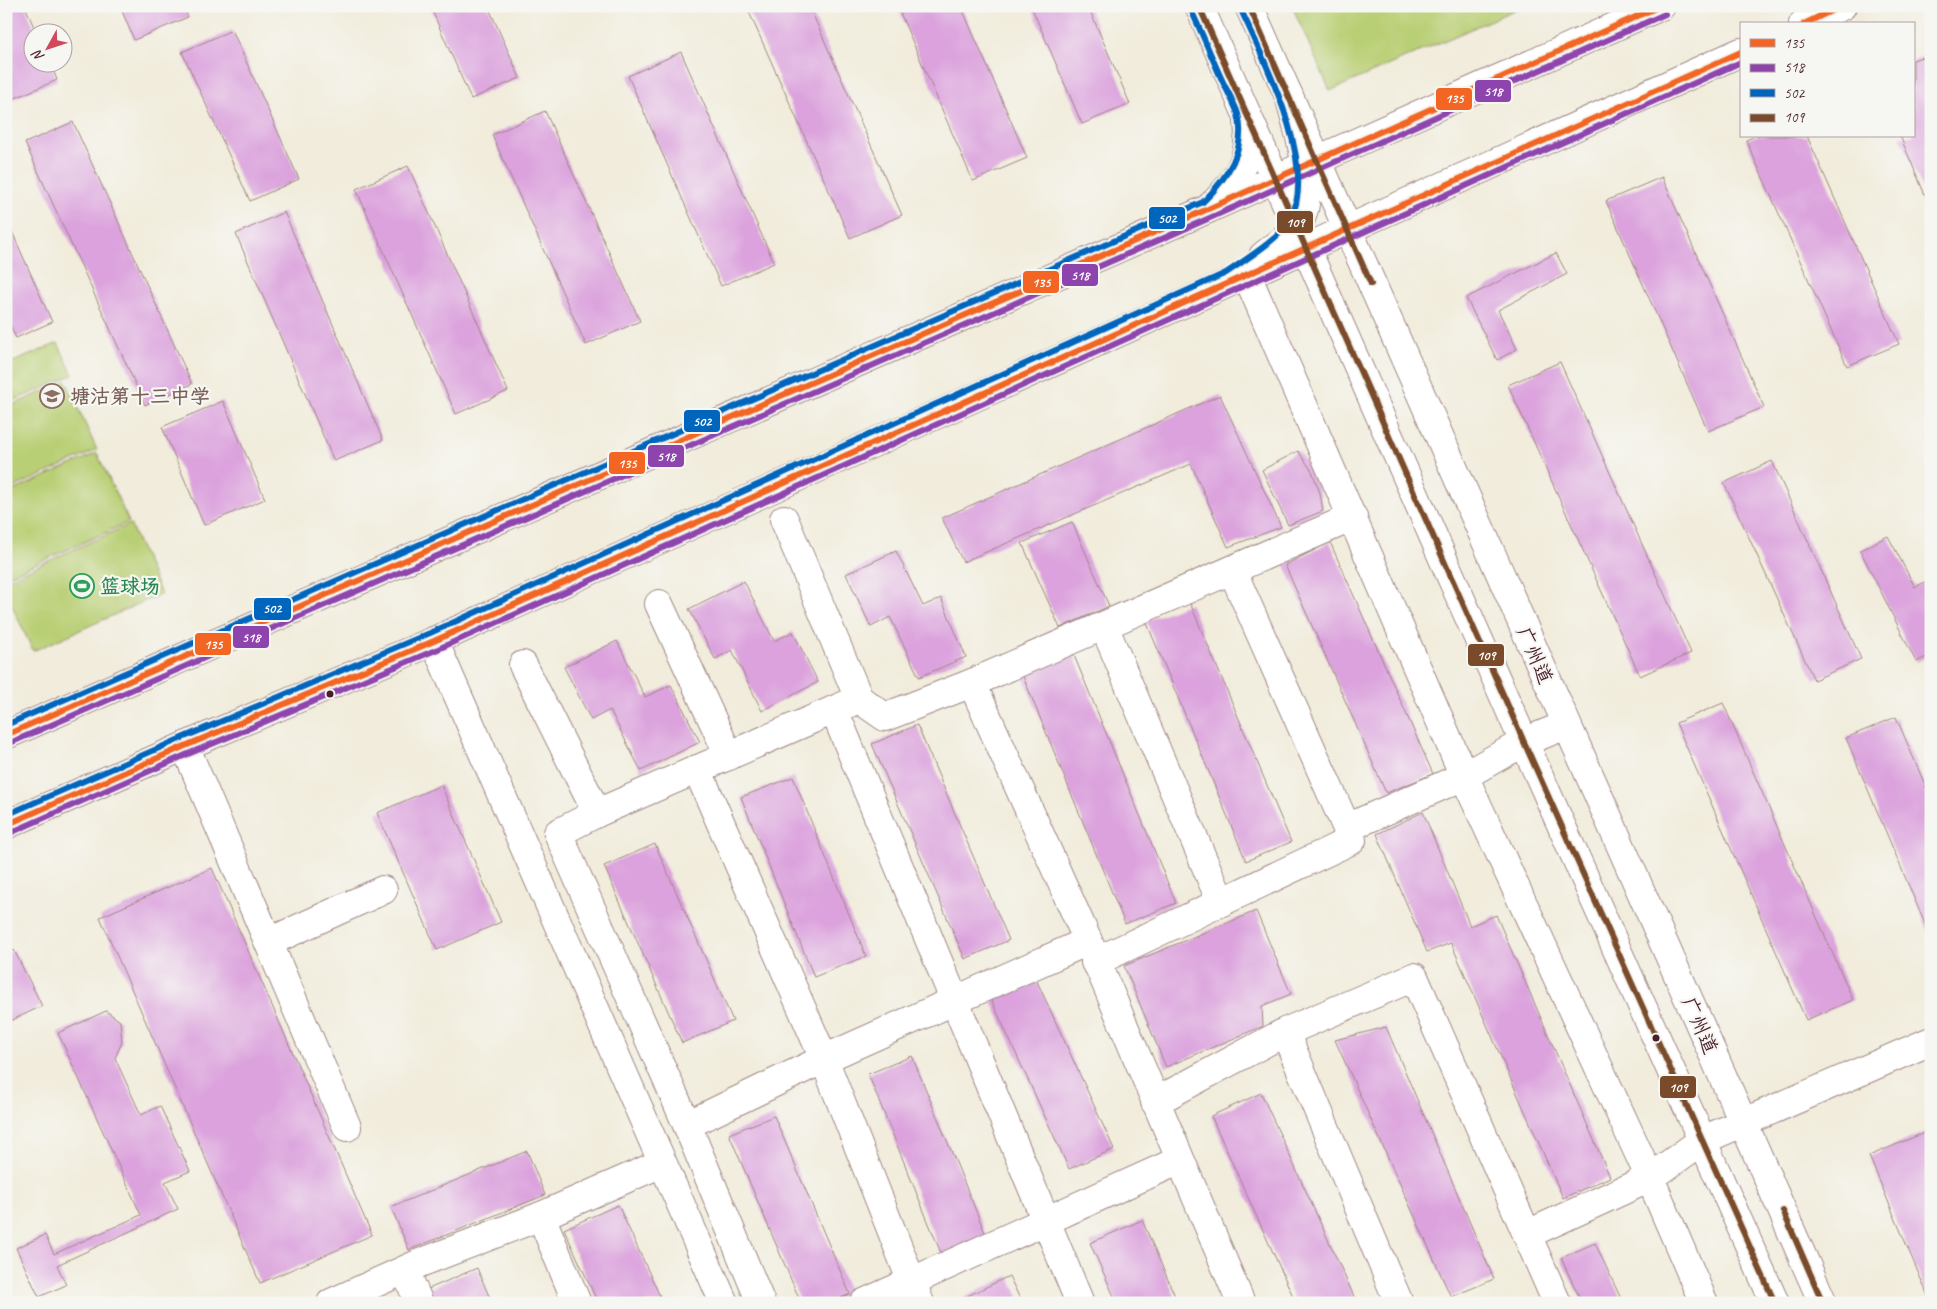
<svg xmlns="http://www.w3.org/2000/svg" width="1937" height="1309" font-family="Caveat,'LXGW WenKai TC',sans-serif">
<style>
.green{fill:#b9cf74;stroke:#827750}
.building{fill:#dba2dd}
.lines{fill:none;stroke-linecap:round;stroke-linejoin:round}
.minor-casing{stroke:#9e8683;stroke-width:30}
.tertiary-casing{stroke:#9e8683;stroke-width:30}
.primary-casing{stroke:#9e8683;stroke-width:30}
.minor{stroke:#fff;stroke-width:28}
.tertiary{stroke:#fff;stroke-width:28}
.primary{stroke:#fff;stroke-width:28}
.bus-1-casing{stroke:#f6f6f2;stroke-width:10}
.bus-2-casing{stroke:#f6f6f2;stroke-width:10}
.bus-3-casing{stroke:#f6f6f2;stroke-width:10}
.bus-4-casing{stroke:#f6f6f2;stroke-width:10}
.bus-1{stroke:#f26522;stroke-width:6}
.bus-2{stroke:#8e44ad;stroke-width:6}
.bus-3{stroke:#0065bd;stroke-width:6}
.bus-4{stroke:#7a4b2a;stroke-width:6}
.bus-dot{fill:#4a1f2b;stroke:#f6f6f2;stroke-width:2}
.labels{text-anchor:middle;stroke-width:4.5;stroke-linejoin:round;paint-order:stroke}
.education-label{font-size:20px;font-weight:bold;fill:#785e54;stroke:#f6f6f2;text-anchor:start}
.leisure-label{font-size:20px;font-weight:bold;fill:#27864d;stroke:#f6f6f2;text-anchor:start}
.street-label{font-size:20px;fill:#4a1f2b;stroke:#f6f6f2}
.line-badge{stroke:#f6f6f2;stroke-width:2}
.badge-label{font-size:14px;text-anchor:middle;font-weight:bold;fill:#fff}
</style>
<rect width="100%" height="100%" fill="#f6f6f2"/>
<filter id="ink" filterUnits="userSpaceOnUse"><feTurbulence type="fractalNoise" baseFrequency=".02" numOctaves="2"/><feDisplacementMap in="SourceGraphic" scale="10" xChannelSelector="R" yChannelSelector="G"/><feConvolveMatrix kernelMatrix="1 2 1 2 8 2 1 2 1" color-interpolation-filters="sRGB"/></filter>
<filter id="wash" filterUnits="userSpaceOnUse"><feTurbulence type="fractalNoise" baseFrequency=".0096" numOctaves="4" result="noise"/><feDisplacementMap in="SourceGraphic" scale="20" xChannelSelector="R" yChannelSelector="G"/><feGaussianBlur stdDeviation="1.12" result="paint"/><feColorMatrix in="noise" values="0 0 0 0 0 0 0 0 0 0 0 0 0 0 0 0 0 1.4 0 .05"/><feComposite in="paint" operator="in"/></filter>
<g filter="url(#wash)">
<rect width="100%" height="100%" fill="#f1ecdb"/>
<g class="green">
<polygon points="1292,6 1523,6 1330,91"/>
<polygon points="58,343 73,375 6,404 6,365"/>
<polygon points="66,381 97,450 6,491 6,408"/>
<polygon points="97,453 129,522 6,577 6,494"/>
<polygon points="130,524 161,594 33,651 6,593 6,580"/>
</g>
<g id="blocks">
<g class="building">
<polygon points="6,6 25,6 36,32 32,32 32,62 50,62 57,80 6,102"/>
<polygon points="120,6 183,6 188,17 134,40"/>
<polygon points="430,6 488,6 520,78 471,99"/>
<polygon points="763,6 809,6 902,215 850,238 749,12"/>
<polygon points="897,6 961,6 1027,158 973,181"/>
<polygon points="1031,6 1088,6 1130,104 1082,124"/>
<polygon points="232,30 299,179 250,201 182,52"/>
<polygon points="681,52 774,263 721,286 628,76"/>
<polygon points="1922,57 1931,78 1931,209 1900,136 1913,136 1913,60"/>
<polygon points="545,111 640,321 586,345 492,135"/>
<polygon points="73,122 192,384 145,405 25,143"/>
<polygon points="1755,136 1807,136 1899,344 1847,366 1746,140"/>
<polygon points="408,166 508,391 456,414 356,189"/>
<polygon points="1662,177 1764,407 1708,431 1606,201"/>
<polygon points="284,212 383,440 334,461 236,234"/>
<polygon points="6,218 52,322 16,338 6,316"/>
<polygon points="1556,253 1567,274 1498,310 1517,349 1497,360 1466,298"/>
<polygon points="1560,362 1691,653 1640,676 1508,385"/>
<polygon points="1220,395 1281,527 1228,547 1191,464 963,562 942,518"/>
<polygon points="223,401 265,499 204,525 162,427"/>
<polygon points="1298,451 1312,471 1320,493 1323,511 1288,525 1262,470"/>
<polygon points="1772,461 1861,659 1814,680 1724,483"/>
<polygon points="1072,522 1109,606 1060,628 1022,543"/>
<polygon points="1888,536 1915,587 1931,579 1931,655 1916,662 1860,550"/>
<polygon points="1330,542 1433,774 1386,793 1285,565"/>
<polygon points="896,551 923,606 941,598 966,657 919,677 890,617 871,627 846,574"/>
<polygon points="744,581 774,641 793,632 818,682 762,711 732,650 715,659 689,609"/>
<polygon points="1190,603 1291,842 1246,861 1146,621"/>
<polygon points="617,641 645,697 671,685 700,742 641,771 610,710 591,720 564,667"/>
<polygon points="1073,653 1176,903 1125,924 1022,674"/>
<polygon points="1723,703 1853,1000 1806,1020 1676,723"/>
<polygon points="1896,717 1931,799 1931,938 1846,738"/>
<polygon points="917,725 1009,940 965,959 872,744"/>
<polygon points="793,777 866,956 814,977 741,797"/>
<polygon points="441,785 501,922 437,950 377,813"/>
<polygon points="1423,812 1470,926 1496,915 1610,1177 1563,1198 1451,943 1427,952 1377,834"/>
<polygon points="655,844 733,1021 682,1043 604,866"/>
<polygon points="212,868 372,1235 260,1283 100,917"/>
<polygon points="1256,911 1291,994 1262,1006 1263,1026 1166,1067 1124,966"/>
<polygon points="14,950 42,1006 6,1023 6,954"/>
<polygon points="1035,977 1114,1149 1069,1169 990,997"/>
<polygon points="106,1011 120,1021 122,1042 115,1058 141,1115 160,1106 190,1171 165,1182 178,1209 57,1265 66,1285 39,1297 16,1248 45,1235 54,1254 141,1215 58,1033"/>
<polygon points="1386,1027 1494,1279 1451,1297 1335,1040"/>
<polygon points="912,1056 988,1240 943,1258 868,1074"/>
<polygon points="1261,1093 1357,1303 1296,1303 1211,1116"/>
<polygon points="774,1116 850,1294 829,1303 801,1303 729,1134"/>
<polygon points="1931,1130 1931,1303 1869,1156"/>
<polygon points="527,1151 545,1195 409,1250 391,1207"/>
<polygon points="618,1205 663,1303 598,1303 564,1229"/>
<polygon points="1142,1220 1178,1303 1117,1303 1090,1243"/>
<polygon points="1595,1243 1623,1303 1582,1303 1561,1258"/>
<polygon points="477,1268 492,1303 432,1303 426,1290"/>
<polygon points="1009,1276 1022,1303 953,1303"/>
</g>
</g>
</g>
<g filter="url(#ink)">
<use href="#blocks" fill-opacity="0" stroke="#9e8683" stroke-width="1"/>
<g class="lines">
<defs>
<g id="minor">
<polyline points="1246,273 1464,776 1650,1178 1704,1303"/>
<polyline points="784,519 859,699"/>
<polyline points="659,604 729,756"/>
<polyline points="1104,626 1221,902"/>
<polyline points="434,641 724,1303"/>
<polyline points="523,665 597,813"/>
<polyline points="972,683 1088,941 1241,1303"/>
<polyline points="834,710 1080,1303"/>
<polyline points="185,746 347,1127"/>
<polyline points="697,769 824,1059 920,1303"/>
<polyline points="1347,828 1464,776 1524,742 1566,725"/>
<polyline points="269,942 383,890"/>
<polyline points="1095,962 1352,840 1232,570"/>
<polyline points="1285,1032 1399,1303"/>
<polyline points="1155,1102 1285,1032 1414,977 1557,1303"/>
<polyline points="687,1125 824,1059 1088,941"/>
<polyline points="541,1216 577,1303"/>
<polyline points="1528,1234 1650,1178 1703,1140 1931,1041"/>
<polyline points="405,1270 419,1303"/>
<polyline points="331,1303 420,1263 541,1216 662,1163"/>
<polyline points="761,1303 687,1125 558,833 597,813 859,699 885,717 972,683 1353,517"/>
<polyline points="864,1303 1180,1160"/>
</g>
<g id="tertiary">
<polyline points="1199,6 1524,742 1775,1303"/>
<polyline points="1249,6 1823,1303"/>
<path d="M1208,209C1235,184 1253,159 1248,120"/>
</g>
<g id="primary">
<polyline points="1803,24 1842,6"/>
<path d="M1263,256C1274,247 1291,237 1298,225C1318,189 1299,133 1289,96"/>
<polyline points="6,735 1208,209 1661,6"/>
<polyline points="6,825 185,746 434,641 1741,52"/>
</g>
</defs>
<use href="#minor" class="minor-casing"/>
<use href="#tertiary" class="tertiary-casing"/>
<use href="#primary" class="primary-casing"/>
<use href="#minor" class="minor"/>
<use href="#tertiary" class="tertiary"/>
<use href="#primary" class="primary"/>
<defs>
<g id="bus-1">
<polyline points="1804,24 1841,6"/>
<polyline points="6,735 1208,209 1660,6"/>
<polyline points="6,825 185,746 434,641 1741,52"/>
</g>
<g id="bus-2">
<polyline points="10,743 1212,217 1665,14"/>
<polyline points="10,833 188,754 438,649 1741,62"/>
</g>
<g id="bus-3">
<path d="M6,725L1203,202C1227,178 1247,149 1238,114C1234,102 1227,91 1222,80C1211,56 1202,33 1191,10"/>
<path d="M6,815L182,738L430,633L1226,273C1243,261 1281,238 1290,220C1319,166 1264,60 1241,10"/>
</g>
<g id="bus-4">
<polyline points="1199,6 1524,742 1775,1303"/>
<polyline points="1249,6 1371,284"/>
<polyline points="1783,1211 1823,1303"/>
</g>
</defs>
<use href="#bus-1" class="bus-1-casing"/>
<use href="#bus-2" class="bus-2-casing"/>
<use href="#bus-3" class="bus-3-casing"/>
<use href="#bus-4" class="bus-4-casing"/>
<use href="#bus-1" class="bus-1"/>
<use href="#bus-2" class="bus-2"/>
<use href="#bus-3" class="bus-3"/>
<use href="#bus-4" class="bus-4"/>
</g>
</g>
<defs>
<symbol id="school-ring" viewBox="-11 -11 22 22"><circle r="9.5" fill="#f6f6f2" stroke="#8d6e63" stroke-width="1.5"/><path d="M0-5L7-2L0 1L-7-2ZM-4 1L0 2.5L4 1V4Q0 6-4 4Z" fill="#8d6e63"/></symbol>
<symbol id="stadium-ring" viewBox="-11 -11 22 22"><circle r="9.5" fill="#f6f6f2" stroke="#2e9e5b" stroke-width="1.5"/><path d="M0-5a6.5 5 0 1 0 0 10a6.5 5 0 1 0 0-10ZM-3.5-1.8h7v3.6h-7Z" fill="#2e9e5b"/></symbol>
</defs>
<g fill-rule="evenodd">
<use href="#school-ring" x="38" y="382" width="28" height="28"/>
<use href="#stadium-ring" x="68" y="572" width="28" height="28"/>
</g>
<g class="bus-dot">
<circle cx="330" cy="694" r="4.5"/>
<circle cx="1656" cy="1038" r="4.5"/>
</g>
<g class="labels">
<g class="education-label">
<text x="70" y="403">塘沽第十三中学</text>
</g>
<g class="leisure-label">
<text x="100" y="593">篮球场</text>
</g>
<g class="street-label">
<text transform="translate(1535 655) rotate(66)" y="7">广州道</text>
<text transform="translate(1700 1025) rotate(66)" y="7">广州道</text>
</g>
</g>
<g class="line-badge">
<rect x="1474" y="79" width="38" height="24" rx="5" fill="#8e44ad"/>
<rect x="1435" y="87" width="38" height="24" rx="5" fill="#f26522"/>
<rect x="1148" y="206" width="38" height="24" rx="5" fill="#0065bd"/>
<rect x="1276" y="210" width="38" height="24" rx="5" fill="#7a4b2a"/>
<rect x="1061" y="263" width="38" height="24" rx="5" fill="#8e44ad"/>
<rect x="1022" y="270" width="38" height="24" rx="5" fill="#f26522"/>
<rect x="683" y="409" width="38" height="24" rx="5" fill="#0065bd"/>
<rect x="647" y="444" width="38" height="24" rx="5" fill="#8e44ad"/>
<rect x="608" y="451" width="38" height="24" rx="5" fill="#f26522"/>
<rect x="253" y="597" width="39" height="24" rx="5" fill="#0065bd"/>
<rect x="232" y="625" width="38" height="24" rx="5" fill="#8e44ad"/>
<rect x="194" y="632" width="38" height="24" rx="5" fill="#f26522"/>
<rect x="1467" y="643" width="38" height="24" rx="5" fill="#7a4b2a"/>
<rect x="1659" y="1075" width="38" height="24" rx="5" fill="#7a4b2a"/>
</g>
<g class="badge-label">
<text x="1493" y="96">518</text>
<text x="1454" y="103">135</text>
<text x="1167" y="223">502</text>
<text x="1295" y="227">109</text>
<text x="1080" y="280">518</text>
<text x="1041" y="287">135</text>
<text x="702" y="426">502</text>
<text x="666" y="461">518</text>
<text x="627" y="468">135</text>
<text x="272" y="613">502</text>
<text x="251" y="642">518</text>
<text x="213" y="649">135</text>
<text x="1486" y="660">109</text>
<text x="1678" y="1092">109</text>
</g>
<rect width="1937" height="1309" fill="none" stroke="#f6f6f2" stroke-width="25"/>
<rect x="1740" y="22" width="175" height="115" fill="#f6f6f2" stroke="#b1a0a2"/>
<rect x="1750" y="39" width="25" height="8" fill="#f26522" stroke="#b1a0a2"/>
<text x="1784" y="48" font-size="15" fill="#4a1f2b">135</text>
<rect x="1750" y="64" width="25" height="8" fill="#8e44ad" stroke="#b1a0a2"/>
<text x="1784" y="72" font-size="15" fill="#4a1f2b">518</text>
<rect x="1750" y="89" width="25" height="8" fill="#0065bd" stroke="#b1a0a2"/>
<text x="1784" y="98" font-size="15" fill="#4a1f2b">502</text>
<rect x="1750" y="114" width="25" height="8" fill="#7a4b2a" stroke="#b1a0a2"/>
<text x="1784" y="122" font-size="15" fill="#4a1f2b">109</text>
<g transform="translate(48 48) rotate(230)"><circle r="24" fill="#f6f6f2" stroke="#b1a0a2"/>
<path d="M0-4L9 19L0 12L-9 19Z" fill="#d1495b"/>
<text y="-8" font-size="14" font-weight="bold" text-anchor="middle" fill="#4a1f2b">N</text>
</g>
</svg>
